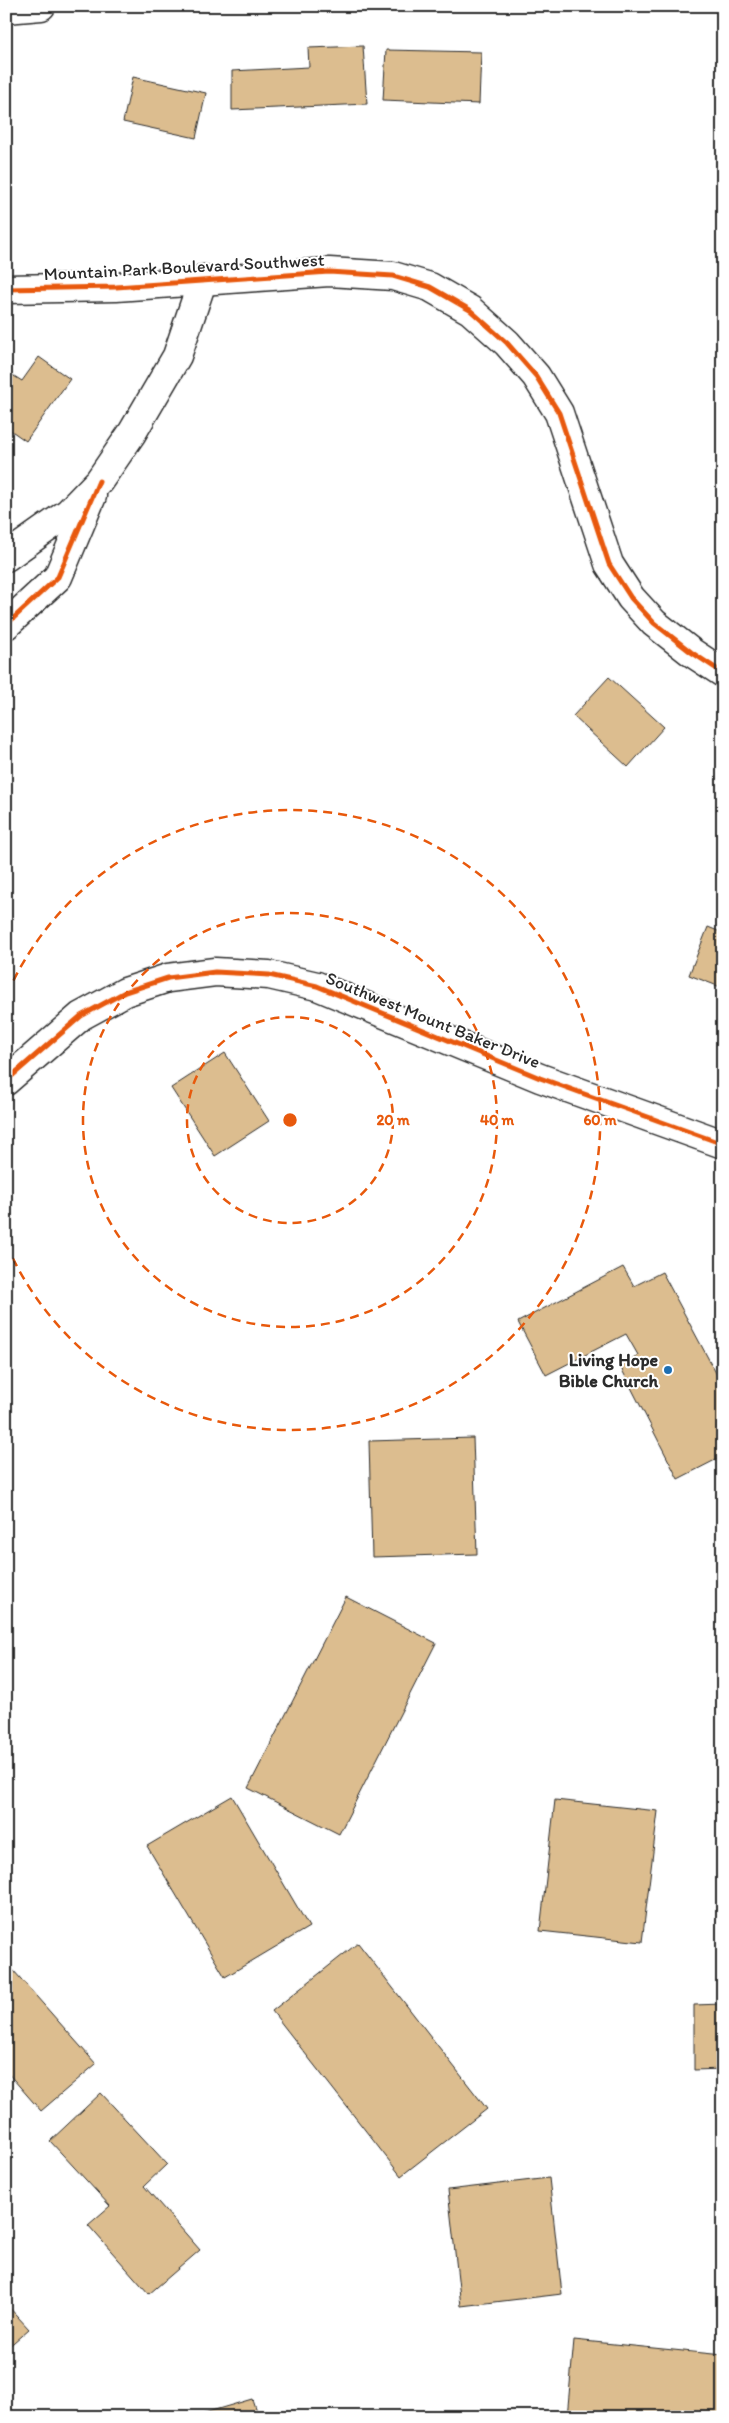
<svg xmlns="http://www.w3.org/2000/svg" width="729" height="2423" font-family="Itim,sans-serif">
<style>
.building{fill:#dcbd8f;stroke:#2b2b2b}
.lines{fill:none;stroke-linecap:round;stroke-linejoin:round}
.minor-casing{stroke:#2b2b2b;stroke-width:31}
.tertiary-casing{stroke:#2b2b2b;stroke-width:31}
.minor{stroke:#fff;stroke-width:28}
.tertiary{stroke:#fff;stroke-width:28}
.cycleway-casing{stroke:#fff;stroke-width:8}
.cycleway{stroke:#e8590c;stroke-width:5}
.ring{fill:none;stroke:#e8590c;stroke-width:2.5;stroke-dasharray:9 6}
.poi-dot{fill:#1f6fb2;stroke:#fff;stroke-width:2}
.labels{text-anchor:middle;stroke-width:4;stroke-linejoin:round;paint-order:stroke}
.street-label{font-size:18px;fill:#2b2b2b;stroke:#fff}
.poi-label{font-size:18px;font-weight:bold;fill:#2b2b2b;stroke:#fff;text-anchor:end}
.centre{fill:#e8590c;stroke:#fff;stroke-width:2.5}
.ring-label{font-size:15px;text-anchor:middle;font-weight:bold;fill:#e8590c;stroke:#fff;stroke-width:4;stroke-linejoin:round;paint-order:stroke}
</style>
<rect width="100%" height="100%" fill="#fff"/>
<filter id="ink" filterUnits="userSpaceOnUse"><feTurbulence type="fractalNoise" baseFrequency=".02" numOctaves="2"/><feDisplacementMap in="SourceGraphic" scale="10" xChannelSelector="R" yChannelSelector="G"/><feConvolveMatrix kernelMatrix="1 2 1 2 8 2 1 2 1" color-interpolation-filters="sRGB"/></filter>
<g filter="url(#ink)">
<g class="building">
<polygon points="363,46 367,104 232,110 232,71 309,67 308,48"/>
<polygon points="386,50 481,52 479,104 383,100"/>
<polygon points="133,77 206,93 196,138 123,122"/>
<polygon points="39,357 70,379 26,441 6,427 6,371 22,381"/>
<polygon points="609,677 664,727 628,767 573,716"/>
<polygon points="708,927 723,933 723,988 689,975"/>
<polygon points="225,1053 269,1121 215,1156 171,1088"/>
<polygon points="623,1267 634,1286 662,1272 723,1386 723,1456 678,1479 620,1366 638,1355 626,1334 546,1375 518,1322"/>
<polygon points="473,1438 477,1554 372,1557 369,1441"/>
<polygon points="346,1597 436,1643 339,1834 248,1788"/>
<polygon points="232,1796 309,1927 225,1977 147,1846"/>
<polygon points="555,1800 658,1811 642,1942 540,1931"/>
<polygon points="358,1943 487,2109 401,2176 272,2011"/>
<polygon points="6,1962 96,2064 41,2111 6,2071"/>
<polygon points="723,2004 723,2069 694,2070 694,2005"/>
<polygon points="101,2093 167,2164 144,2186 200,2250 149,2294 88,2225 110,2206 50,2141"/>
<polygon points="549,2178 562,2294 461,2306 448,2190"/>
<polygon points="6,2304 29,2329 6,2349"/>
<polygon points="574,2340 723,2355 723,2417 567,2417"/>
<polygon points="252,2399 258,2417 191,2417"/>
</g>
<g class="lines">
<defs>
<g id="minor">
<polyline points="6,9 41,6"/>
<polyline points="6,557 68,513 99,481 132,433 177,356 203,279"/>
<polyline points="6,625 58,577 92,496"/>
<polyline points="6,1081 81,1016 125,992 168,978 215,972 269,975 317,986 540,1078 723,1144"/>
</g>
<polyline id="tertiary" points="6,289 116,287 329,272 393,276 430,287 470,310 507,343 536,376 559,413 609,564 631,598 654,623 691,652 723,673"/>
</defs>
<use href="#minor" class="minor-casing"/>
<use href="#tertiary" class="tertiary-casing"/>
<use href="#minor" class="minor"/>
<use href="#tertiary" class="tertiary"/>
<defs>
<g id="cycleway">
<polyline points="6,289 116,287 329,272 393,276 430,287 470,310 507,343 536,376 559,413 609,564 631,598 654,623 691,652 723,673"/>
<polyline points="6,625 58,577 99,481"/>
<polyline points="6,1081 81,1016 125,992 168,978 215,972 269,975 317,986 540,1078 723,1144"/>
</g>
</defs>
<use href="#cycleway" class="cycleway-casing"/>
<use href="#cycleway" class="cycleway"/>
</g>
</g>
<g class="ring">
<circle cx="290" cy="1120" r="103"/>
<circle cx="290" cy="1120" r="207"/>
<path d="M7 994A310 310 0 1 1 7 1246"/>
</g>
<circle class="poi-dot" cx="668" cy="1370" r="5"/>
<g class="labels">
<g class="street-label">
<text transform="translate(184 267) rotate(-3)" y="6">Mountain Park Boulevard Southwest</text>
<text transform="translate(433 1020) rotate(22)" y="6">Southwest Mount Baker Drive</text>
</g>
<g class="poi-label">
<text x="658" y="1366">Living Hope<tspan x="658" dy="21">Bible Church</tspan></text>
</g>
</g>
<circle cx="290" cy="1120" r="8" class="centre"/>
<g class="ring-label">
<text x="393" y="1125">20 m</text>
<text x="497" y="1125">40 m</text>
<text x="600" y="1125">60 m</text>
</g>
<rect width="729" height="2423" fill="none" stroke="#fff" stroke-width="25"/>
<rect x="12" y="12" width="704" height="2398" fill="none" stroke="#2b2b2b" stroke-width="2" filter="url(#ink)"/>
</svg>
